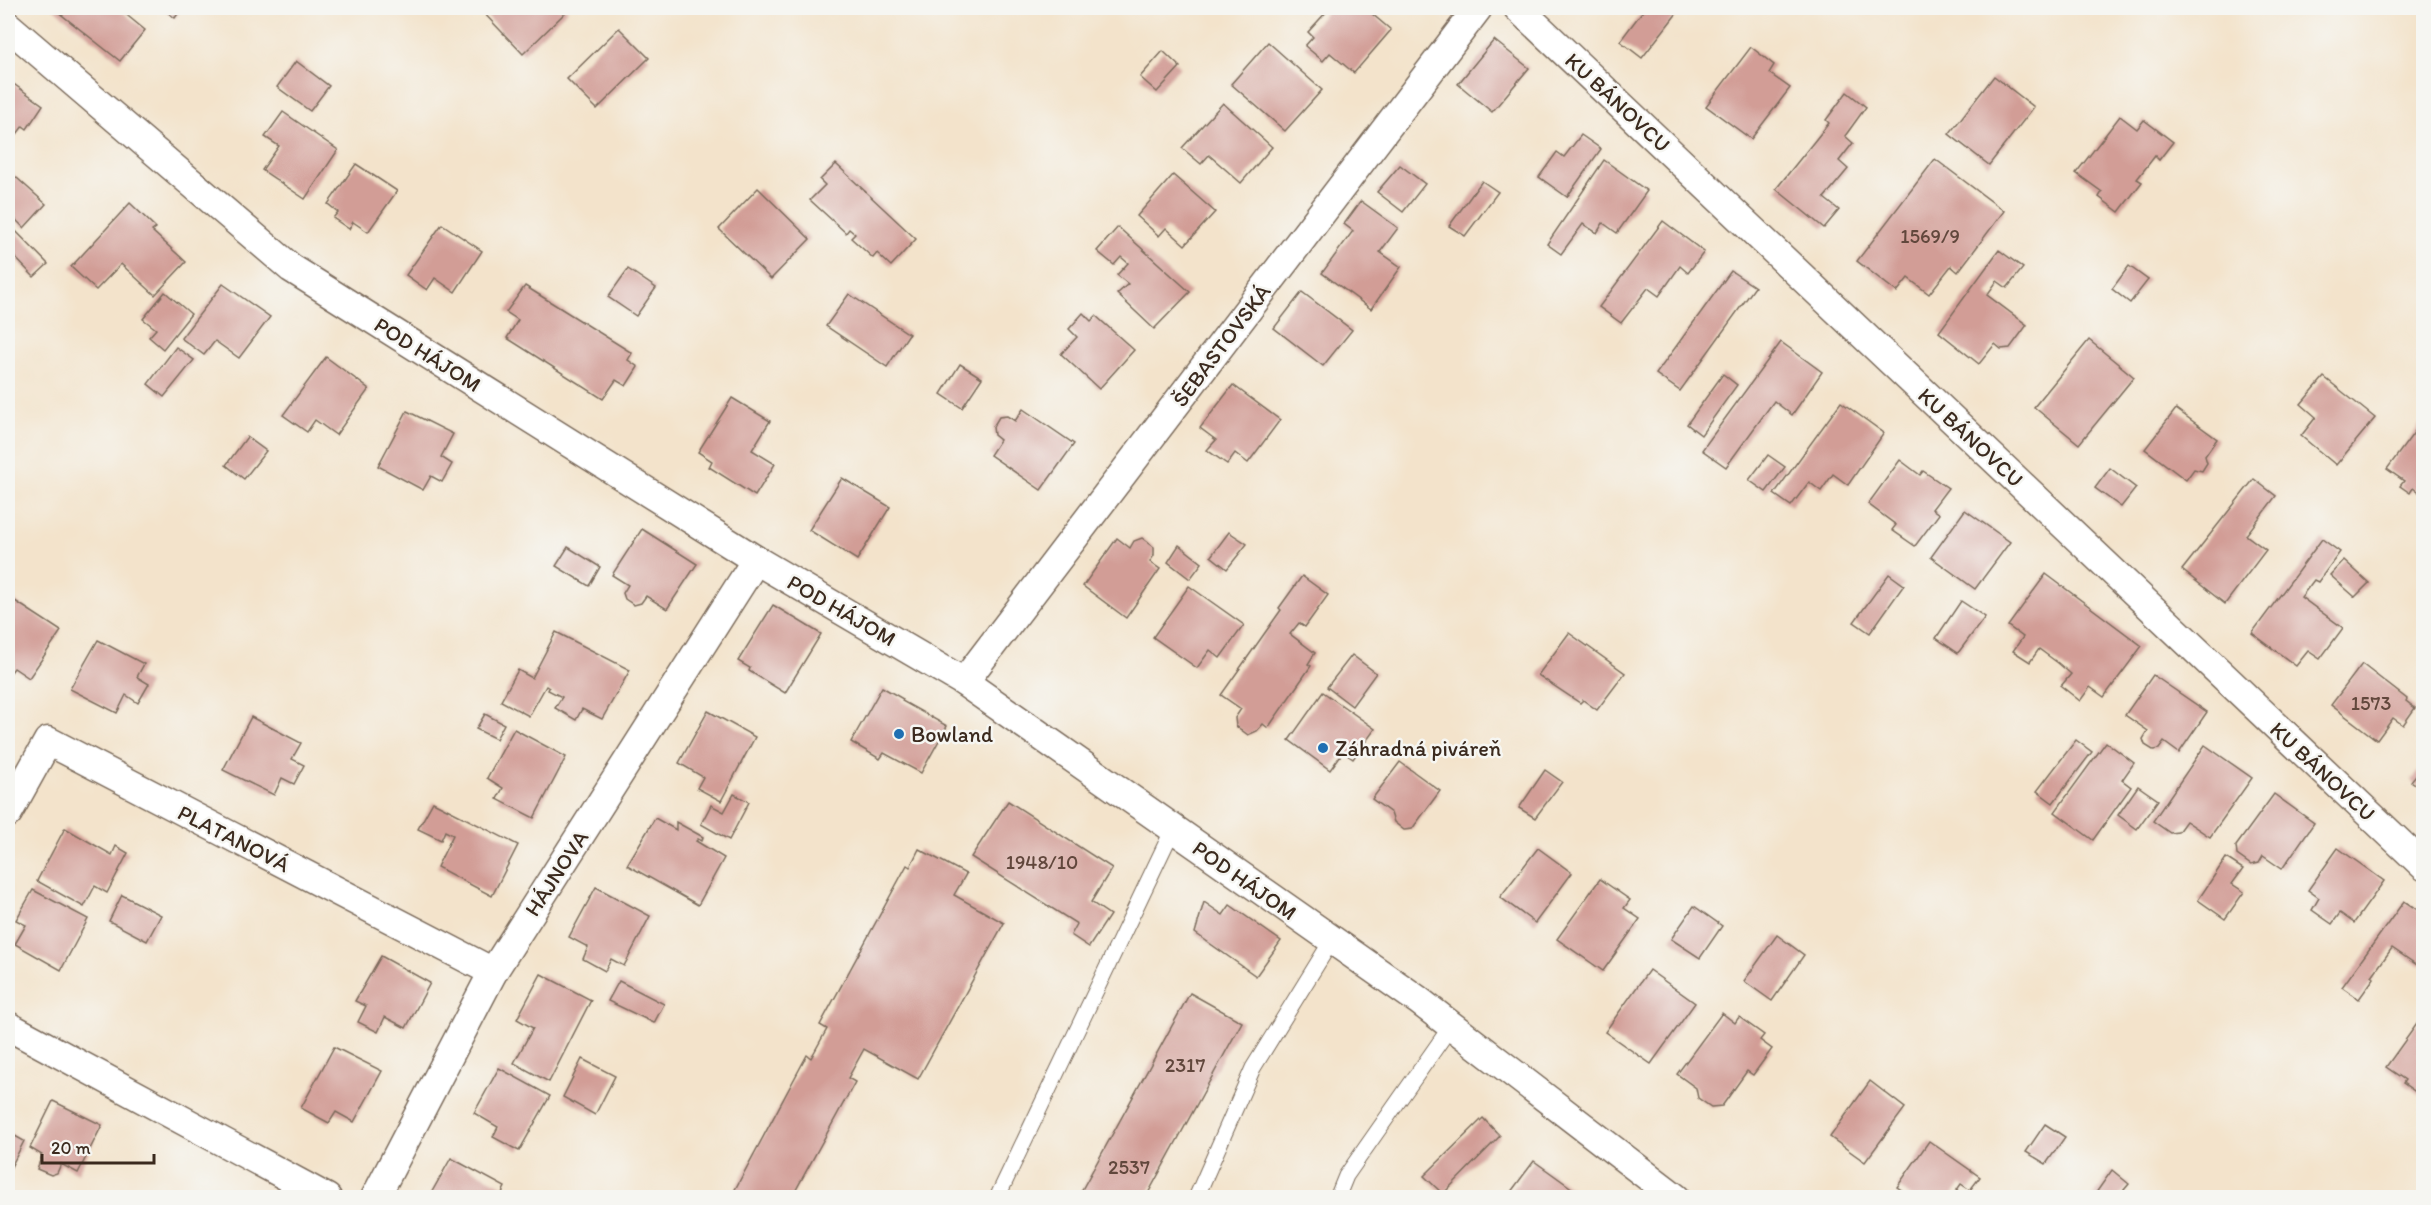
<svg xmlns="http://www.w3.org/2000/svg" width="2431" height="1205" font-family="Itim,sans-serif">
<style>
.building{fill:#d29d96}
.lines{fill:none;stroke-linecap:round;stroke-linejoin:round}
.lane-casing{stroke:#7b6b5b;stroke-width:17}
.street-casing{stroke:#7b6b5b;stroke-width:31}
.lane{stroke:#fff;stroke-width:15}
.street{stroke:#fff;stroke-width:28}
.poi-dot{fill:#1f6fb2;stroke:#f6f6f2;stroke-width:2}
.labels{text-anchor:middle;stroke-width:5;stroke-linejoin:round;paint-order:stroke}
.number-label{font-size:20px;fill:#61473c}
.street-label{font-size:22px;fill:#3b2a1e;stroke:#f6f6f2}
.poi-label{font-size:22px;fill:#3b2a1e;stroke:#f6f6f2;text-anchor:start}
</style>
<rect width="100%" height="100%" fill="#f6f6f2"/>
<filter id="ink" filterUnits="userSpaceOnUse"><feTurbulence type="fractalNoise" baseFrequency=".0167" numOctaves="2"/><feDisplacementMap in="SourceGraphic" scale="12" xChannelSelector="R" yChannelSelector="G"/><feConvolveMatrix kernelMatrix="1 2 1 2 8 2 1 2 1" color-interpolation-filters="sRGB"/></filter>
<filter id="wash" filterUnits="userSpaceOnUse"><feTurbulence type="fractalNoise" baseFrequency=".008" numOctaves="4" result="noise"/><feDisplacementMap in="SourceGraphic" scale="24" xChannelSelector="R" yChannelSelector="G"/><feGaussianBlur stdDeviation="1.35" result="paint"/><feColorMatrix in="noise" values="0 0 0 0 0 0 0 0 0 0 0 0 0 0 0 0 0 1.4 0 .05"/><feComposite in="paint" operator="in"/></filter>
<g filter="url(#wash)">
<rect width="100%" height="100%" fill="#f3e3cb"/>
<g id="blocks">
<g class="building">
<polygon points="53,8 118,8 145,30 120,61"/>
<polygon points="162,8 182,8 175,18"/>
<polygon points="479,8 566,8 568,10 523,54"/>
<polygon points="1330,8 1365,8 1391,30 1354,73 1330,53 1323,61 1305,46 1313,37 1308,32"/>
<polygon points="1645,8 1681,8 1642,58 1620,41"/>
<polygon points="619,28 649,58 597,109 567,79"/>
<polygon points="1494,40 1529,68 1492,112 1458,84"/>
<polygon points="1268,42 1322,90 1285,131 1231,84"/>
<polygon points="1751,47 1774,65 1769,73 1790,88 1751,139 1706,106"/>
<polygon points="1163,51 1180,67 1157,92 1140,77"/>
<polygon points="296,61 329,86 310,111 277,87"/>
<polygon points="1994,76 2034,107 1989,165 1949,134"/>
<polygon points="8,80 43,105 27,129 23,126 17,134 8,128"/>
<polygon points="1847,92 1866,107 1845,136 1853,143 1839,161 1848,169 1824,198 1839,210 1824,228 1776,189 1829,123 1826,120"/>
<polygon points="1223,103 1272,147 1241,183 1209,155 1201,164 1182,148"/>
<polygon points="283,112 338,150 305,199 262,170 279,146 265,137"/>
<polygon points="2120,116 2137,129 2144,120 2173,142 2159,160 2155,156 2137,179 2142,182 2119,212 2099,197 2102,192 2076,173"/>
<polygon points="1581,135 1601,149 1567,197 1539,177 1557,152 1564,157"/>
<polygon points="1935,159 2004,211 1958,272 1951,266 1929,294 1908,278 1897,292 1857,261"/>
<polygon points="1604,160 1647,191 1617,233 1603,223 1597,233 1583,224 1561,254 1547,244"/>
<polygon points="356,164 397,191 368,232 353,222 349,229 333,218 338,212 328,204"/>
<polygon points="836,164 916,239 891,266 877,253 873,258 851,238 855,234 849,229 846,233 810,200 825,185 820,180"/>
<polygon points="1400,165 1425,184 1403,212 1377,192"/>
<polygon points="8,170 46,204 24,228 8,212"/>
<polygon points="1173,175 1215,212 1185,245 1166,228 1159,236 1137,216"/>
<polygon points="1482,181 1498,192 1465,236 1449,226"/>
<polygon points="758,188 810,239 771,279 719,229"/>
<polygon points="1361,201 1398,228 1380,252 1401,267 1371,309 1322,273 1353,231 1344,224"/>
<polygon points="130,203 156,228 152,231 186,262 155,295 121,264 96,290 71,267"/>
<polygon points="1663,221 1704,252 1688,273 1680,266 1659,296 1648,288 1621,323 1599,307"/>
<polygon points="8,223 48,264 34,277 8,250"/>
<polygon points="442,224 482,251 455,292 435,278 427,290 406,275"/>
<polygon points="1118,227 1190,292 1154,329 1117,294 1128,284 1117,275 1128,263 1121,257 1114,265 1097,251"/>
<polygon points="1999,250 2023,268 2007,288 1997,281 1987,295 2027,325 2010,348 2001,349 1995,344 1979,364 1939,332"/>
<polygon points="2129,266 2148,280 2130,303 2112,289"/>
<polygon points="628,269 656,288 636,316 608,297"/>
<polygon points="1731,271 1755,287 1680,391 1656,374"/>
<polygon points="223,284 270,317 239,358 215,341 204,355 181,338"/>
<polygon points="525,286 632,353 628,360 638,367 626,386 616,380 603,399 507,338 518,320 506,312"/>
<polygon points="165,292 191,314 163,349 149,337 156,329 143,319"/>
<polygon points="1302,292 1352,330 1323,366 1274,328"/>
<polygon points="849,294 909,334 887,367 826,326"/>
<polygon points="1083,313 1091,321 1096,316 1134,350 1099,389 1061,354 1077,337 1069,329"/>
<polygon points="2089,340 2134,377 2079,444 2034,407"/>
<polygon points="1781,342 1822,372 1792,415 1774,401 1726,467 1702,450"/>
<polygon points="176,347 194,360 164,397 148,384"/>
<polygon points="326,357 369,389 336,435 315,420 307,432 283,415"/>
<polygon points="960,364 982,378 962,408 941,394"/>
<polygon points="1723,374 1737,385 1701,435 1687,424"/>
<polygon points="2324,377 2375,418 2336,465 2301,436 2316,417 2301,404"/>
<polygon points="1233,385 1280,420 1248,463 1235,453 1227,464 1207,450 1216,440 1200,428"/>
<polygon points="732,398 770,421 752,450 775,464 755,496 709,467 712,461 698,452"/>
<polygon points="1841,402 1884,433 1848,485 1833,474 1821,491 1809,482 1791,506 1774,494"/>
<polygon points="1023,409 1074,444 1041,490 990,455 1000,440 994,435 993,427 999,417 1007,416 1015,421"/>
<polygon points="2176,409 2217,439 2205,456 2207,463 2202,471 2194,469 2186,480 2145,449"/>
<polygon points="407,411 453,434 441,457 452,464 442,482 431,476 423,490 378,466"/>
<polygon points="2424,419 2424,496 2413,488 2410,493 2400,486 2404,481 2387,469"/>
<polygon points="247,437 266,451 244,479 226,465"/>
<polygon points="1768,455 1785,467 1766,492 1749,480"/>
<polygon points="1900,460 1920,475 1923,471 1948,488 1932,509 1939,514 1915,546 1892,530 1896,525 1868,504"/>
<polygon points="2110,468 2136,488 2121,507 2095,488"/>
<polygon points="842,478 890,507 857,560 809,530"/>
<polygon points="2254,479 2276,496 2246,535 2266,550 2225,604 2182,570"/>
<polygon points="1965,510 2010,542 1975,589 1931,557"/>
<polygon points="642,529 697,564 667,609 646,596 641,603 634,605 625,599 623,593 628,585 612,575"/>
<polygon points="1229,532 1247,544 1227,569 1211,556"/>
<polygon points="1117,538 1130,548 1134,541 1142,538 1154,547 1154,555 1150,562 1160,569 1126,618 1083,586"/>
<polygon points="2322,539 2340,552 2318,582 2314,580 2301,597 2343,628 2320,659 2308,651 2296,666 2252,633"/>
<polygon points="1179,545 1202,563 1190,579 1168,562"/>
<polygon points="568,547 600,567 589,586 556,566"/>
<polygon points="2344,560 2369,583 2355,597 2330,575"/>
<polygon points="1889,574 1904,585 1870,633 1854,622"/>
<polygon points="2046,574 2142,646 2104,697 2090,687 2080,701 2061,686 2071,674 2058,663 2039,649 2030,662 2013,651 2023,637 2008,626"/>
<polygon points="1302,576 1328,595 1305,627 1299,623 1290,634 1315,653 1308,664 1311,666 1268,728 1263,724 1257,731 1248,735 1236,726 1235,718 1241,709 1221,695 1281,610 1279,608"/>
<polygon points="1189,586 1244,625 1220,658 1210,650 1197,668 1153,637"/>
<polygon points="12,599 61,631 29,678 14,668 8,676 8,607"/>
<polygon points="1961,601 1985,617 1958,653 1936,638"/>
<polygon points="773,605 821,634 785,693 749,671 750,668 738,661"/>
<polygon points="556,632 630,670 602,719 582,709 576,720 555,708 562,697 548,690 549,688 546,686 529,716 501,701 518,670 532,678"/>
<polygon points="1569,633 1625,673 1597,710 1583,700 1580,703 1538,675"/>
<polygon points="98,640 144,664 137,677 149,684 138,703 126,695 117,713 70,689"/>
<polygon points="1352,655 1376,673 1352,706 1327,687"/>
<polygon points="2362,664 2407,699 2406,701 2415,708 2403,725 2393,718 2377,740 2331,705"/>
<polygon points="2153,675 2207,712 2179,753 2164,742 2159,749 2153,750 2145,745 2143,739 2148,731 2125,715"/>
<polygon points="882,687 903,699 902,701 947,726 921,773 884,753 880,759 851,742"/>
<polygon points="1323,692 1375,729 1353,759 1343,752 1330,770 1289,740"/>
<polygon points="708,711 755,737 721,801 697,788 703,777 679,763"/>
<polygon points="485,714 504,724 496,739 476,729"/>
<polygon points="251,717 301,743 292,759 304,765 294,784 282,778 274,795 223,770"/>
<polygon points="514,729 566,757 534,818 497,799 503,788 487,778"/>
<polygon points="2076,740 2092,752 2053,803 2037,791"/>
<polygon points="2106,742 2134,763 2122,780 2131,787 2093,840 2055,812"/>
<polygon points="2205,745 2252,778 2210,837 2186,821 2178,832 2170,833 2153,821"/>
<polygon points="1400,762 1440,791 1412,829 1404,830 1394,822 1391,813 1372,799"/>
<polygon points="2424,765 2424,790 2411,781"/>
<polygon points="1545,770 1562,782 1535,818 1519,808"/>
<polygon points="2138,786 2158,800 2137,829 2118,815"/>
<polygon points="734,794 749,802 729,840 701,824 711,805 724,812"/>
<polygon points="2274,794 2314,823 2282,869 2263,856 2259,863 2251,865 2237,855 2236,846"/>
<polygon points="1008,801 1112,868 1091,902 1110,915 1089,947 1071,935 1077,924 971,857"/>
<polygon points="433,802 518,845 492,896 437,867 453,835 445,831 441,840 418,829"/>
<polygon points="655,818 676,830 676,822 703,837 702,841 698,839 696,841 724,858 698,905 627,865"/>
<polygon points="65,828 112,855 116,846 128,853 107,893 95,886 84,907 37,881"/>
<polygon points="1538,848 1572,873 1535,923 1500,897"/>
<polygon points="2338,848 2384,881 2354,923 2340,913 2332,924 2312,910 2319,898 2308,890"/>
<polygon points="919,849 966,874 954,895 1004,923 918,1079 864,1049 848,1078 855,1082 792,1197 731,1197 807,1055 811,1058 827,1029 820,1025 907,865 910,867"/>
<polygon points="2226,858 2243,869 2232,884 2244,892 2225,919 2198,900"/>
<polygon points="1600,879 1630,900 1624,908 1640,919 1603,971 1557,939"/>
<polygon points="596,887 650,916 624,966 611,959 605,971 583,959 588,947 569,937"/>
<polygon points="33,890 88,919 61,970 15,944 26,925 16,920"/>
<polygon points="122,895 161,915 147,941 109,921"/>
<polygon points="2404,901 2424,914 2424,962 2420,967 2392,948 2372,976 2374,978 2359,999 2342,987"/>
<polygon points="1204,902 1223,915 1230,905 1281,941 1256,976 1195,933"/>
<polygon points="1694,906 1722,926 1700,958 1671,939"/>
<polygon points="1777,935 1804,955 1772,1001 1744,981"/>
<polygon points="381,956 430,983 406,1028 385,1017 378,1032 358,1022 366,1006 355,1001"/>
<polygon points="1649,970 1695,1003 1651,1064 1605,1032"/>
<polygon points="541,974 591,1000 549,1082 514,1063 533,1028 517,1019"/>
<polygon points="619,981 664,1004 654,1023 608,1001"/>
<polygon points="1190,993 1242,1022 1146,1197 1078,1197"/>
<polygon points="1722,1013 1735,1023 1739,1017 1764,1035 1760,1040 1772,1049 1753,1075 1747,1071 1722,1106 1711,1107 1698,1098 1696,1088 1677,1074"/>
<polygon points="2424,1014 2424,1047 2418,1054 2424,1059 2424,1091 2420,1095 2403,1083 2405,1080 2386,1067"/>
<polygon points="334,1047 382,1071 354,1122 336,1112 329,1123 301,1108"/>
<polygon points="582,1059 615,1076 595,1115 563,1097"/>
<polygon points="499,1068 550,1096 519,1151 493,1137 498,1127 474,1113"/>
<polygon points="1870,1081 1905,1108 1865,1162 1830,1137"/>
<polygon points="53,1101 102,1125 78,1173 61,1164 57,1173 51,1175 37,1169 42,1155 30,1148"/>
<polygon points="1483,1118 1500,1136 1443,1194 1424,1176"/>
<polygon points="2045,1124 2065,1137 2046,1164 2026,1152"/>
<polygon points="8,1132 24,1141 8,1173"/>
<polygon points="1929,1141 1980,1177 1970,1190 1961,1184 1952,1197 1912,1197 1897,1187"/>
<polygon points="451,1158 505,1187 500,1197 429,1197"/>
<polygon points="1534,1161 1584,1197 1507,1197"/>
<polygon points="2112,1170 2129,1184 2118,1197 2093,1197"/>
</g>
</g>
</g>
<g filter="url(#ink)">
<use href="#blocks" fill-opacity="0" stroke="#7b6b5b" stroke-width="1.5"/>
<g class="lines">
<defs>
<g id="lane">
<polyline points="997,1198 1173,829"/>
<polyline points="1196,1198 1253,1068 1332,940"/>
<polyline points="1337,1198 1346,1176 1451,1026"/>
</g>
<g id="street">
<polyline points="1518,8 2424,866"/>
<polyline points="8,26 291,268 756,560 964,682 1418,1000 1676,1198"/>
<polyline points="964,682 1478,8"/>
<polyline points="8,813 48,741 493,972"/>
<polyline points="8,1026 327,1198"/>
<polyline points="375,1198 493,972 756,560"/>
</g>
</defs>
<use href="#lane" class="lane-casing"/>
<use href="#street" class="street-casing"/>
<use href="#lane" class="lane"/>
<use href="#street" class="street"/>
</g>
</g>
<g class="poi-dot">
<circle cx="899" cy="734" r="6"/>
<circle cx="1323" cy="748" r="6"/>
</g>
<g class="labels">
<g class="number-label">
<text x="1930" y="243">1569/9</text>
<text x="2371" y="710">1573</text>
<text x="1042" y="869">1948/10</text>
<text x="1185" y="1072">2317</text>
<text x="1129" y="1174">2537</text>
</g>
<g class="street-label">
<text transform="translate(1618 102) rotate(43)" y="8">KU BÁNOVCU</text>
<text transform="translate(1221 345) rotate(-53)" y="8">ŠEBASTOVSKÁ</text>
<text transform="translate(428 354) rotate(32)" y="8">POD HÁJOM</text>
<text transform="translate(1971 437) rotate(43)" y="8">KU BÁNOVCU</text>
<text transform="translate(842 610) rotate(30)" y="8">POD HÁJOM</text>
<text transform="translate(2323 771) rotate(43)" y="8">KU BÁNOVCU</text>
<text transform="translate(234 838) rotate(27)" y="8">PLATANOVÁ</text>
<text transform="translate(556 873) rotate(-57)" y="8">HÁJNOVA</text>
<text transform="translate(1245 880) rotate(35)" y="8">POD HÁJOM</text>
</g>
<g class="poi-label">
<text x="911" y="742">Bowland</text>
<text x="1335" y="756">Záhradná piváreň</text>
</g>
</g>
<rect width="2431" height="1205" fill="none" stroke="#f6f6f2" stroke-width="30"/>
<path d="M42 1154v9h112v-9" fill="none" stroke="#3b2a1e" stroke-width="3"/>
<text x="51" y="1154" font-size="18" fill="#3b2a1e" stroke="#f6f6f2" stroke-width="4.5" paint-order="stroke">20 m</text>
</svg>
